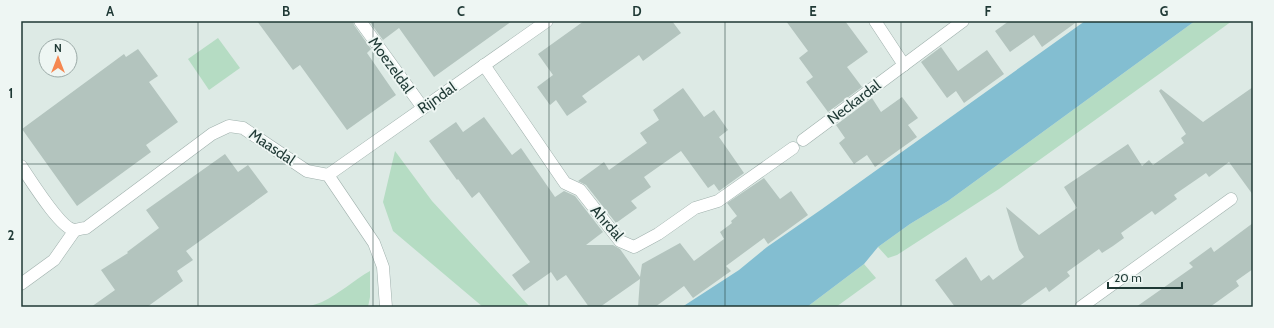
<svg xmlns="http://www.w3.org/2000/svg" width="1274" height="328" font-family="Cabin,sans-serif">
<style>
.green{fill:#b5dcc3}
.water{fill:#83bed1}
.building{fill:#b3c4be}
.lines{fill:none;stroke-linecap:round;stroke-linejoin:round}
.street-casing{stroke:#a0b1ad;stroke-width:13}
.street{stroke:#fff;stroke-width:12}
.grid{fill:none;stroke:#1f3935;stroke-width:1;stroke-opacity:0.55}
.labels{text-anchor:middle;stroke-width:4;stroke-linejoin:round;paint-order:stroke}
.street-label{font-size:15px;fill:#1f3935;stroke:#eef6f3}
.neatline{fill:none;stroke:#1f3935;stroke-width:1.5}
.grid-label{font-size:13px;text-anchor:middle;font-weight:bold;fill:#1f3935}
</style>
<rect width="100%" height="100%" fill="#ddeae5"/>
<g class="green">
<polygon points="1195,21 1232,21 1162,72 999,189 897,255 888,258 878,247 910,224 948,201"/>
<polygon points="218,38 240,68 209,90 188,59"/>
<polygon points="395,151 432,201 529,306 531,307 483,307 393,231 383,202"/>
<polygon points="864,264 876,278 836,307 807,307"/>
<path d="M370,271V297L368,307H307C312,305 318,304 322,302C339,294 354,280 370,271Z"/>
</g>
<polygon class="water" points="1085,21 1195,21 948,201 910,224 878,247 864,264 807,307 682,307 739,270 767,247 822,209"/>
<g class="building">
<polygon points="257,21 353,21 354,25 371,49 367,53 396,95 347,130 300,65 293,70"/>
<polygon points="369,21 512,21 434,77 399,28 383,40"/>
<polygon points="584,21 672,21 681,33 643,61 639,55 582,96 587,102 567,116 556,100 550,105 537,87 553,75 538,54"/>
<polygon points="786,21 845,21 868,52 847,67 862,87 828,112 806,82 813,77 799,58 808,51"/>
<polygon points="1009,21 1078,21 1042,47 1034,35 1010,52 995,31"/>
<polygon points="941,47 958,71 987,50 1004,74 964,103 956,91 947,98 921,62"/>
<polygon points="138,49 158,76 149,82 178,122 146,145 151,152 77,206 22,129 124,54 126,57"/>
<polygon points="1253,87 1253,195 1229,162 1209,177 1206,173 1174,195 1177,199 1155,215 1152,211 1121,233 1124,238 1113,246 1102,253 1099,249 1067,272 1070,276 1049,292 1046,287 1018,307 955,307 935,280 966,257 981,281 989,275 993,280 1024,257 1019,250 1006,207 1039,235 1077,208 1064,187 1128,144 1142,166 1149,160 1153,165 1184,143 1181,138 1186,134 1159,91 1161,89 1203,122"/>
<polygon points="683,88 704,117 714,110 728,130 719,137 744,173 719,191 714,184 708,188 681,151 644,177 651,187 631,201 637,208 616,223 586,185 578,181 604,162 609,170 647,143 640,133 659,120 653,110"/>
<polygon points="902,97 918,118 908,125 917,137 875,167 867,155 854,164 839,143 845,138 836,125 872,98 881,112"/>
<polygon points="484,117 512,155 521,148 555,197 564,191 575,196 603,232 586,245 613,245 620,249 640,277 642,264 680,243 694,261 724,239 720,232 732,223 731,221 737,216 727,203 764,178 780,199 791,191 808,215 768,244 764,238 726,266 731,271 693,298 684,286 655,307 638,307 640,279 600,307 589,307 566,275 557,281 551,272 524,291 512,275 530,262 479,192 472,198 458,179 457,180 429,141 456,122 463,132"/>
<polygon points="225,154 238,172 248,165 268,192 186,251 193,260 177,271 183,281 147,307 91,307 115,290 101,270 128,253 127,252 159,228 146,210"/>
<polygon points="1253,223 1253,269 1236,281 1239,286 1210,307 1136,307 1193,267 1189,263 1211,247 1214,252"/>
</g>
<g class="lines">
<defs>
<g id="street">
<polyline points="360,21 423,108"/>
<polyline points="875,21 904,65"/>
<polyline points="484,65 565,183 580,190 620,241 634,247 658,234 695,208 718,201 793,148"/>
<polyline points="803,140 963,21"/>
<path d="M21,166C30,179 60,228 74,230C77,230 82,228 86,228L212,134L229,126L243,128L307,171L328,175L374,243L383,267L386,307"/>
<polyline points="328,175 547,21"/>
<polyline points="21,284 54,260 75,230"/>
<polyline points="1081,307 1231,199"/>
</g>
</defs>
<use href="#street" class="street-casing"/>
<use href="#street" class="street"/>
</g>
<path class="grid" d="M198,21V307M373,21V307M549,21V307M725,21V307M901,21V307M1076,21V307M21,164H1253"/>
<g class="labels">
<g class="street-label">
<text transform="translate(391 65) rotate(54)" y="5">Moezeldal</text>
<text transform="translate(437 98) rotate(-35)" y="5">Rijndal</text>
<text transform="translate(854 102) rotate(-37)" y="5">Neckardal</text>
<text transform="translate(272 147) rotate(34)" y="5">Maasdal</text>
<text transform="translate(607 223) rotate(49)" y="5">Ahrdal</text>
</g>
</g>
<rect width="1274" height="328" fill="none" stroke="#eef6f3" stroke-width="44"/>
<g transform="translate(58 58)"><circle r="19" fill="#eef6f3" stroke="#9baaa7"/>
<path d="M0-3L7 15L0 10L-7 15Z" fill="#f58750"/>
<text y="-6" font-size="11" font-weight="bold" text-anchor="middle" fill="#1f3935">N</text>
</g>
<path d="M1108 282v6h74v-6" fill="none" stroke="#1f3935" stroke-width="2"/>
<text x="1114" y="282" font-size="12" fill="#1f3935" stroke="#eef6f3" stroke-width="3" paint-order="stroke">20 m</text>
<rect x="22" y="22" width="1230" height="284" class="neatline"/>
<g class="grid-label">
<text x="110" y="16">A</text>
<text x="286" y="16">B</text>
<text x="461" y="16">C</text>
<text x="637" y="16">D</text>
<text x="813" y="16">E</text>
<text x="988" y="16">F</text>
<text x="1164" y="16">G</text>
<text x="11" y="98">1</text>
<text x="11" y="240">2</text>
</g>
</svg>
